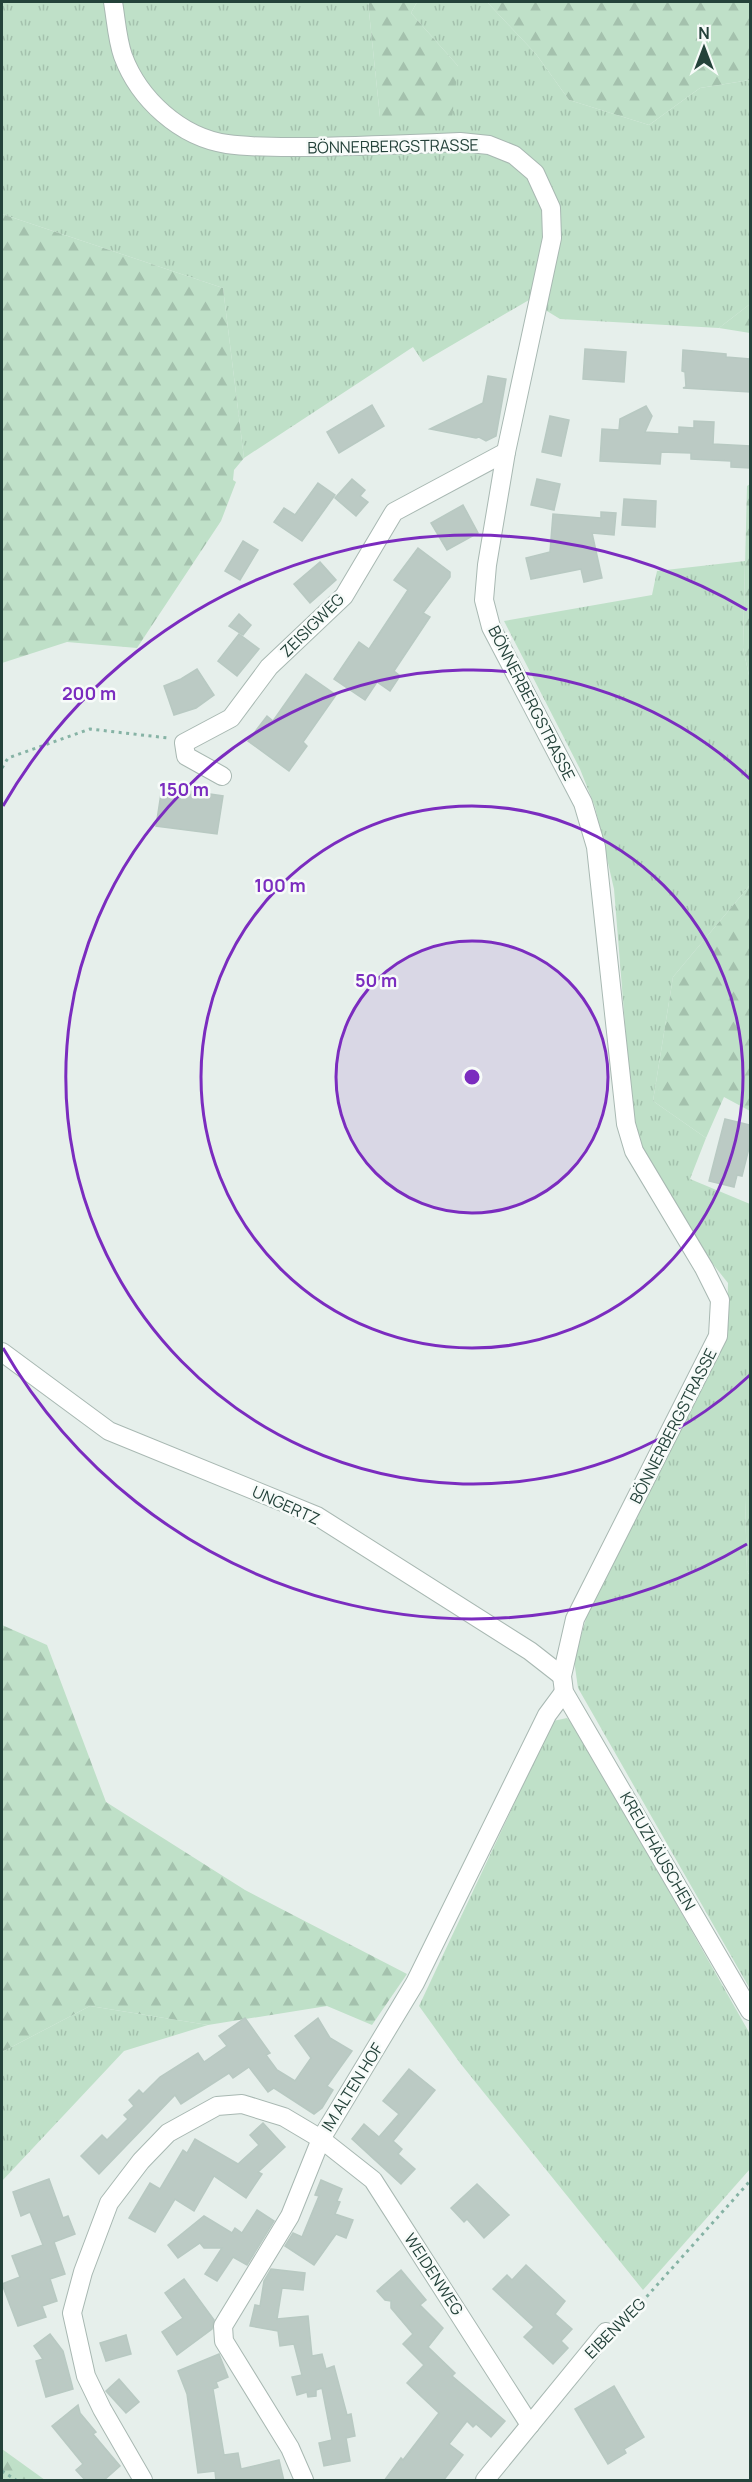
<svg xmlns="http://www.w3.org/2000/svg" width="752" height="2482" font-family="Manrope,sans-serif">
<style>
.grass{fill:url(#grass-tufts)}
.forest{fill:url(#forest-firs)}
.building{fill:#bbcac4;stroke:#b8c9c2;stroke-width:1.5}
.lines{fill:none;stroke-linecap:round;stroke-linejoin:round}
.minor-casing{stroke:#a8b8b2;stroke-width:20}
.path{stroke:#86b3a5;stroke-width:3;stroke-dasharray:3 4.5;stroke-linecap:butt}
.minor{stroke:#fff;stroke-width:18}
.ring{fill:none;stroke:#7b2cbf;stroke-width:3}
.labels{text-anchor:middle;stroke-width:5;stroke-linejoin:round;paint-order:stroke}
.street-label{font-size:16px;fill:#24423a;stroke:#f7fbf9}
.centre{fill:#7b2cbf;stroke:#f7fbf9;stroke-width:3}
.ring-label{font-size:18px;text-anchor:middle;font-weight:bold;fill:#7b2cbf;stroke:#f7fbf9;stroke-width:5;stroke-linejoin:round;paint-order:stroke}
</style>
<defs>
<pattern id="grass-tufts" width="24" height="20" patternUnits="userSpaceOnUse" patternTransform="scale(1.5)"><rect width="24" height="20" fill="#bfe0c8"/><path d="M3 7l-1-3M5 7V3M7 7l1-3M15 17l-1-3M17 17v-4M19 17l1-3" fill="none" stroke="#a4c1ad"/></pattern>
<pattern id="forest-firs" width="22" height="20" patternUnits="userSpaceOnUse" patternTransform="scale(1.5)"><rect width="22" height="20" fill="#bfe0c8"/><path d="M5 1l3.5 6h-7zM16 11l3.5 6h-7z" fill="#a4c1ad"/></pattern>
</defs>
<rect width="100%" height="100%" fill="#e6efeb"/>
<g class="grass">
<polygon points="2,2 368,2 380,117 458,66 411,13 417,2 487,2 536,54 569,100 649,125 700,88 750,80 750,304 719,328 560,319 529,300 423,362 413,347 244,458 223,288 2,214"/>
<polygon points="745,561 743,648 750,680 750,885 673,977 653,1101 706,1138 690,1179 750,1204 750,1492 745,1500 747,1571 750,1576 750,1989 578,1688 574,1660 592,1598 727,1319 728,1283 704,1253 653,1172 637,1135 631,1099 614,889 595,807 580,769 504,621 652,595 657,571"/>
<polygon points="567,1718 575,1725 750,2034 750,2169 643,2290 460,2063 419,2006 553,1721"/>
<polygon points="90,2006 208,2025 124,2051 2,2181 2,2052"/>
</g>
<g class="forest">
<polygon points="368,2 417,2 411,13 458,66 452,119 380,117"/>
<polygon points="487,2 750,2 750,80 700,88 649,125 569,100 536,54"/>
<polygon points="2,214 223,288 244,458 234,470 233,480 236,482 221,521 137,648 67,642 2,663"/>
<polygon points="750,304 750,333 719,328"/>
<polygon points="750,484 750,680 743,648 747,486"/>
<polygon points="750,885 750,1111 724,1097 706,1138 653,1101 673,977"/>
<polygon points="750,1492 750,1576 747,1571 745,1499"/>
<polygon points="2,1625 47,1645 106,1802 245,1890 407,1974 372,2025 327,2006 208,2025 90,2006 2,2052"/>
<polygon points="2,2449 45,2480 2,2480"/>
</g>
<g class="building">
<polygon points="585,349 626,352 624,382 583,379"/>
<polygon points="683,350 726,354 726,357 750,359 750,392 683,388 686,387 685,372 682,371"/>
<polygon points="488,376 506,379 496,436 486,441 479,437 476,438 430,429 483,403"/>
<polygon points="372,405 384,426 339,453 327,432"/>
<polygon points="646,406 652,416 645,432 679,434 679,427 694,428 694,421 714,422 713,444 750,446 750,468 731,467 731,461 691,459 691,453 661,452 660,464 600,461 602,429 619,430 620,419"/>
<polygon points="550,416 569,420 561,456 542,452"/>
<polygon points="352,479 365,490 360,496 368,502 356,516 335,498"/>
<polygon points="537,479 560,484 554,510 531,505"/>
<polygon points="318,483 335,495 302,541 274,522 284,508 295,515"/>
<polygon points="624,499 656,501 655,527 622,525"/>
<polygon points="463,505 478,533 447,550 431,523"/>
<polygon points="601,512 616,513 614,535 592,533 602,578 584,582 581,569 531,579 526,558 550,552 553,514 601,518"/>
<polygon points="243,541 258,550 240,580 225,571"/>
<polygon points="418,548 450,572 450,577 423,613 430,617 394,671 400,676 390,691 377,682 365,700 334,679 359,642 369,649 408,590 394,580"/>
<polygon points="320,562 336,580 310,603 294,584"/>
<polygon points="239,614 251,625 243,635 229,626"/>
<polygon points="239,634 259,649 237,676 218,661"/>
<polygon points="197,669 214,695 196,708 174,715 164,686 181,679"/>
<polygon points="306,674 336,695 303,742 307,746 289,771 248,741 267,716 273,721"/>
<polygon points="162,787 223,796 217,834 156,826"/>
<polygon points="725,1119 750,1125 750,1144 742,1176 737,1175 734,1187 709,1181"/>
<polygon points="245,2018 270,2053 266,2055 277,2070 295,2081 311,2058 295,2036 318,2018 330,2038 352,2051 327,2086 333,2090 322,2108 314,2114 274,2088 268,2092 249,2067 233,2078 229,2073 181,2104 175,2095 99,2174 81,2156 102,2135 107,2140 128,2119 124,2115 134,2106 129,2100 139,2090 143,2094 160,2077 198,2053 204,2062 227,2046 219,2036"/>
<polygon points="409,2069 435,2090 393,2141 402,2149 398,2154 415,2169 401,2184 352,2139 364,2124 379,2137 399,2114 383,2101"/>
<polygon points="263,2123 285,2147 258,2172 262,2174 246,2198 214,2176 194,2211 175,2199 155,2232 129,2218 150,2183 160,2189 183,2150 187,2153 195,2139 238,2164 259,2145 250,2135"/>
<polygon points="49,2179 63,2218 68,2216 75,2234 54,2242 65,2274 50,2279 57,2301 42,2306 46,2317 18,2326 2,2284 20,2277 12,2256 43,2245 30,2212 21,2216 13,2192"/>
<polygon points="321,2180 342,2189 337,2201 340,2202 335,2214 353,2220 346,2238 336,2234 314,2265 285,2246 293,2233 302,2237 319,2196 315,2195"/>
<polygon points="477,2184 509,2215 484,2238 467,2219 464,2222 451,2208"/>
<polygon points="257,2210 274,2221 247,2265 233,2257 217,2281 205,2274 222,2248 204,2248 200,2243 178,2258 168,2245 204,2216 232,2233 235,2228 242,2233"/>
<polygon points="526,2265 565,2301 555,2314 572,2329 561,2341 568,2348 553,2364 524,2337 534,2327 493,2289 507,2275 512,2280"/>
<polygon points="271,2269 305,2273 303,2290 282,2288 277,2319 308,2316 312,2356 322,2354 326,2369 334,2366 347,2415 351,2414 355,2436 346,2438 350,2461 324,2466 319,2443 332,2440 322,2388 316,2390 316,2396 308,2397 307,2392 297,2395 292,2377 302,2375 294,2344 280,2346 278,2331 250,2326 255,2305 260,2306 264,2281"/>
<polygon points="401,2270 426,2300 420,2305 443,2328 428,2347 455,2373 452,2376 505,2421 491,2437 476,2424 473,2427 467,2421 449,2444 463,2455 443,2481 384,2481 401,2458 403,2460 439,2413 407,2383 424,2365 403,2344 413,2334 391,2308 391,2301 385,2300 377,2291"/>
<polygon points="184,2279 214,2320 212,2329 177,2355 162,2332 183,2318 165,2293"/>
<polygon points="50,2334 63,2351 73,2389 46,2397 36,2361 43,2359 34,2346"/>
<polygon points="126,2335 131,2354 106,2361 100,2343"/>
<polygon points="219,2354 228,2377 216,2382 218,2387 213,2389 224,2455 238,2453 241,2469 279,2460 284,2481 216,2481 215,2471 198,2473 187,2394 178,2371"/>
<polygon points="119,2379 139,2402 126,2413 106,2391"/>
<polygon points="614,2386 644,2437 624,2449 626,2453 608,2464 575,2409"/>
<polygon points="78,2405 80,2413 96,2432 93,2434 120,2466 103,2481 86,2481 76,2470 83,2464 52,2426"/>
</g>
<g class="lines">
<defs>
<g id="minor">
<path d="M113,2C116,19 117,39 123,56C139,99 180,137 227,144C255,148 285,147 314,147C363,146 411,144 460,142L489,145L514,155L535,173L551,208L552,238L506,452L487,565L484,600L491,627L583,803L596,847L626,1124L634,1151L704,1268L720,1300L718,1336L575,1619L562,1676L564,1692L750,2011"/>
<polyline points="222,776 186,756 184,743 231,718 269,667 344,596 394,512 506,452"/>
<polyline points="2,1352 109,1431 317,1516 530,1651 562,1676"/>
<polyline points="143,2480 102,2409 86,2376 72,2313 83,2272 109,2203 141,2161 168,2133 217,2106 242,2104 284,2117 321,2139 373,2180 530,2425"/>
<polyline points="304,2480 290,2448 224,2341 223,2326 290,2216 321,2139 415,1983 547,1715 564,1692"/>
<polyline points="485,2480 606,2332"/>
</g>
</defs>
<use href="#minor" class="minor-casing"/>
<g class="path">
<polyline points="2,768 8,758 90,729 168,738"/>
<polyline points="619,2322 641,2303 750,2181"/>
<polyline points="2,2471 16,2480"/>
</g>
<use href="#minor" class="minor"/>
</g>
<circle cx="472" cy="1077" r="136" fill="#7b2cbf" fill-opacity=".12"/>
<g class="ring">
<circle cx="472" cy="1077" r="136"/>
<circle cx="472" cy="1077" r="271"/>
<path d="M750 1375A407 407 0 1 1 750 779"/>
<path d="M747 1544A542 542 0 0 1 3 1348M3 806A542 542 0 0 1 747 610"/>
</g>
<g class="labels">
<g class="street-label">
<text transform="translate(393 146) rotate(-1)" y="6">BÖNNERBERGSTRASSE</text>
<text transform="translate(312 625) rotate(-45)" y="6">ZEISIGWEG</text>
<text transform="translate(532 703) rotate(63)" y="6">BÖNNERBERGSTRASSE</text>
<text transform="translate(673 1426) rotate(-63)" y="6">BÖNNERBERGSTRASSE</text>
<text transform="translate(286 1505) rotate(24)" y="6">UNGERTZ</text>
<text transform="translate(658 1851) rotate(60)" y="6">KREUZHÄUSCHEN</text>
<text transform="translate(352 2087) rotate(-58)" y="6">IM ALTEN HOF</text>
<text transform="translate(434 2274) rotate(57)" y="6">WEIDENWEG</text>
<text transform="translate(615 2328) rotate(-45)" y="6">EIBENWEG</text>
</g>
</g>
<circle cx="472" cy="1077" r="9" class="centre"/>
<g class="ring-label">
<text x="89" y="700">200 m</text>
<text x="184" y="796">150 m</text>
<text x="280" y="892">100 m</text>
<text x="376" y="987">50 m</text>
</g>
<rect width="752" height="2482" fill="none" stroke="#24423a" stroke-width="6"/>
<g transform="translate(704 48)" stroke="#f7fbf9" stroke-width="4.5" paint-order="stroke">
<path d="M0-4.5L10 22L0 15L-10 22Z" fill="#24423a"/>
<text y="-9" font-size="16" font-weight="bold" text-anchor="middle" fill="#24423a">N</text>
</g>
</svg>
